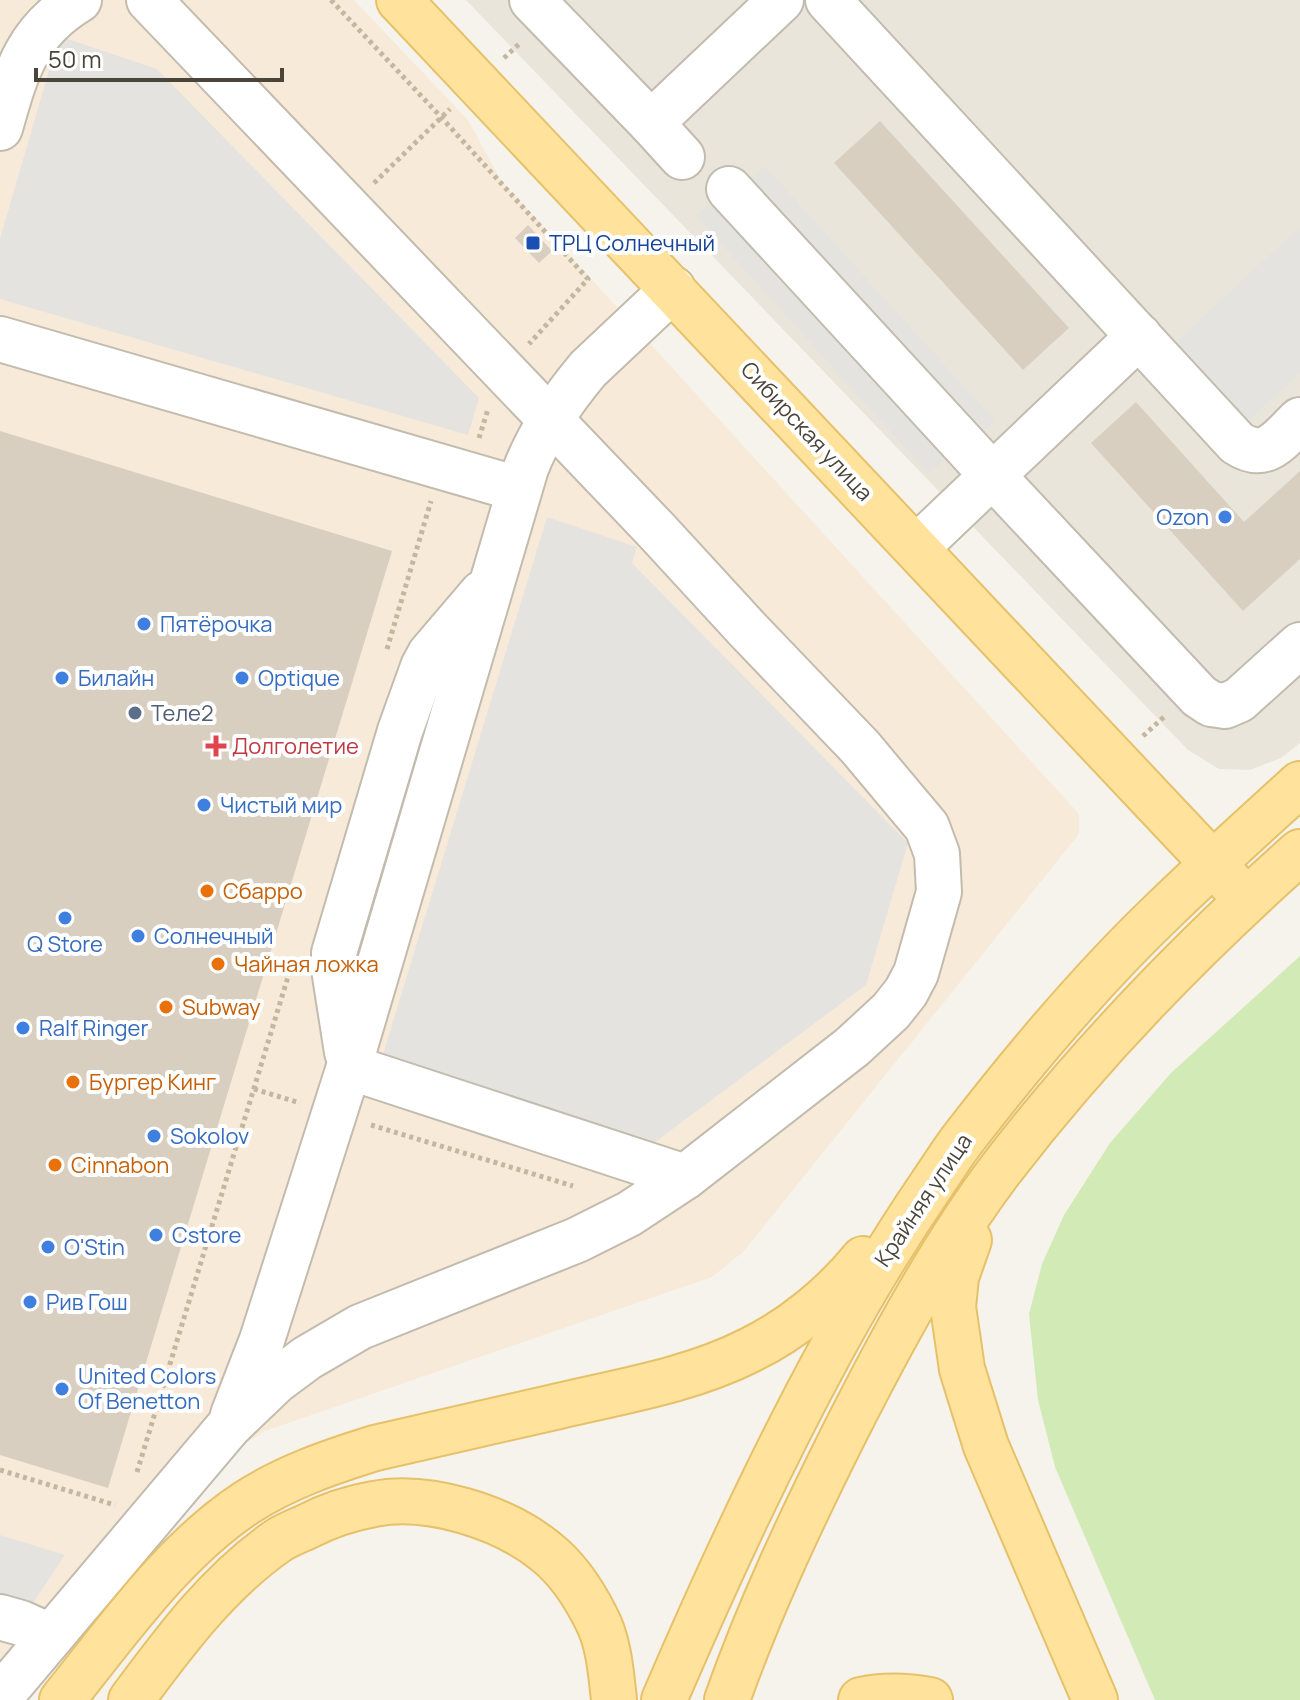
<svg xmlns="http://www.w3.org/2000/svg" width="1300" height="1700" font-family="Manrope,sans-serif">
<style>
.residential{fill:#eae5da}
.commercial{fill:#f7ead8}
.green{fill:#d2eab5}
.parking{fill:#e5e3e0}
.building{fill:#d8cfc1}
.lines{fill:none;stroke-linecap:round;stroke-linejoin:round}
.minor-casing{stroke:#c2bbae;stroke-width:48}
.major-casing{stroke:#e6c16a;stroke-width:48}
.path{stroke:#c4b79f;stroke-width:5;stroke-dasharray:4 4;stroke-linecap:butt}
.minor{stroke:#fff;stroke-width:44}
.major{stroke:#ffe39c;stroke-width:44}
.transit-dot{fill:#1a4fb4;stroke:#fff;stroke-width:3}
.shop-dot{fill:#3f7fe0;stroke:#fff;stroke-width:3}
.service-dot{fill:#5c6f8a;stroke:#fff;stroke-width:3}
.health-dot{fill:#e0444e;stroke:#fff;stroke-width:3}
.food-dot{fill:#e8710a;stroke:#fff;stroke-width:3}
.labels{text-anchor:middle;stroke-width:8;stroke-linejoin:round;paint-order:stroke}
.transit-label{font-size:22px;fill:#164399;stroke:#fff;text-anchor:start}
.street-label{font-size:22px;fill:#4b4439;stroke:#fff}
.shop-label{font-size:22px;fill:#366cbe;stroke:#fff;text-anchor:start}
.service-label{font-size:22px;fill:#4e5e75;stroke:#fff;text-anchor:start}
.health-label{font-size:22px;fill:#be3a42;stroke:#fff;text-anchor:start}
.food-label{font-size:22px;fill:#c56008;stroke:#fff;text-anchor:start}
</style>
<rect width="100%" height="100%" fill="#f6f3ec"/>
<polygon class="residential" points="466,0 1300,0 1300,743 1281,758 1250,770 1219,769 1188,750"/>
<polygon class="commercial" points="0,0 354,0 468,120 500,179 1079,814 1079,834 744,1251 712,1277 265,1431 244,1444 0,1700"/>
<polygon class="green" points="1300,956 1300,1700 1155,1700 1055,1467 1038,1400 1029,1314 1042,1264 1064,1215 1110,1143 1171,1073"/>
<g class="parking">
<polygon points="59,36 157,69 479,398 468,435 0,299 0,239"/>
<polygon points="765,166 995,421 977,438 746,183"/>
<polygon points="716,198 949,456 929,474 696,216"/>
<polygon points="1297,229 1300,232 1300,373 1246,423 1173,345"/>
<polygon points="547,517 637,547 632,563 908,843 866,985 647,1148 381,1061"/>
<polygon points="0,1535 65,1555 31,1606 0,1596"/>
</g>
<g class="building">
<polygon points="880,121 1069,328 1023,370 834,163"/>
<polygon points="528,225 552,251 539,263 515,238"/>
<polygon points="1136,402 1244,522 1300,471 1300,559 1243,611 1091,443"/>
<polygon points="0,431 392,551 108,1488 0,1455"/>
</g>
<g class="lines">
<defs>
<g id="minor">
<polyline points="532,0 651,123 682,157"/>
<path d="M828,0L1237,443C1266,462 1279,440 1300,420"/>
<polyline points="651,123 781,0"/>
<path d="M0,128C16,72 26,32 79,0"/>
<polyline points="729,189 992,475 1199,696 1211,704 1225,706 1239,700 1300,645"/>
<polyline points="0,339 518,489"/>
<polyline points="916,548 1139,336"/>
<polyline points="347,1052 334,969 334,953 400,731 423,667 430,654 482,593"/>
<polyline points="349,1067 685,1177"/>
<path d="M233,1415L262,1340L349,1067L526,468C540,432 563,399 588,369L673,289"/>
<polyline points="0,1617 21,1623 50,1636"/>
<polyline points="0,1697 229,1426 276,1381 307,1358 360,1327 577,1240 629,1214 685,1177 852,1047 891,1011 906,992 916,973 939,892 937,854 927,827 860,747 747,629 656,530 149,0"/>
</g>
<g id="major">
<polyline points="399,0 1247,900"/>
<polyline points="969,1240 956,1277 953,1307 962,1369 986,1446 1095,1700"/>
<path d="M62,1700C117,1632 172,1552 246,1503C286,1477 330,1462 375,1448C436,1434 497,1420 559,1406C623,1391 691,1380 750,1350C793,1329 833,1296 863,1259"/>
<path d="M131,1700C174,1642 219,1581 279,1540C287,1535 297,1531 306,1527C327,1516 351,1508 374,1504C427,1493 503,1517 545,1551C567,1568 584,1594 596,1618C609,1642 611,1673 614,1700"/>
<path d="M664,1700C715,1581 769,1464 831,1350C862,1293 895,1238 932,1184C943,1168 954,1150 966,1135C1027,1056 1091,980 1162,912C1207,868 1254,826 1300,784"/>
<path d="M727,1700C759,1609 801,1520 844,1434C889,1345 941,1248 1001,1169C1090,1053 1191,949 1300,852"/>
<path d="M861,1700C883,1695 908,1696 930,1700"/>
</g>
</defs>
<use href="#minor" class="minor-casing"/>
<use href="#major" class="major-casing"/>
<g class="path">
<polyline points="331,0 441,117 588,279 529,344"/>
<polyline points="504,58 520,43"/>
<polyline points="374,183 450,109"/>
<polyline points="479,438 488,409"/>
<polyline points="387,649 431,501"/>
<polyline points="1143,736 1165,716"/>
<polyline points="254,1089 300,1103"/>
<polyline points="371,1125 573,1186"/>
<polyline points="0,1470 115,1505"/>
<polyline points="137,1472 294,957"/>
</g>
<use href="#minor" class="minor"/>
<use href="#major" class="major"/>
</g>
<rect class="transit-dot" x="525" y="235" width="16" height="16" rx="4"/>
<g class="shop-dot">
<circle cx="1225" cy="517" r="8"/>
<circle cx="144" cy="624" r="8"/>
<circle cx="62" cy="678" r="8"/>
<circle cx="242" cy="678" r="8"/>
<circle cx="204" cy="805" r="8"/>
<circle cx="65" cy="918" r="8"/>
<circle cx="138" cy="936" r="8"/>
<circle cx="23" cy="1028" r="8"/>
<circle cx="154" cy="1136" r="8"/>
<circle cx="156" cy="1235" r="8"/>
<circle cx="48" cy="1247" r="8"/>
<circle cx="30" cy="1302" r="8"/>
<circle cx="62" cy="1389" r="8"/>
</g>
<circle class="service-dot" cx="135" cy="713" r="8"/>
<path class="health-dot" d="M212 734h8v8h8v8h-8v8h-8v-8h-8v-8h8z"/>
<g class="food-dot">
<circle cx="207" cy="891" r="8"/>
<circle cx="218" cy="964" r="8"/>
<circle cx="166" cy="1007" r="8"/>
<circle cx="73" cy="1082" r="8"/>
<circle cx="55" cy="1165" r="8"/>
</g>
<g class="labels">
<g class="transit-label">
<text x="549" y="251">ТРЦ Солнечный</text>
</g>
<g class="street-label">
<text transform="translate(807 431) rotate(47)" y="8">Сибирская улица</text>
<text transform="translate(923 1200) rotate(-56)" y="8">Крайняя улица</text>
</g>
<g class="shop-label">
<text x="1209" y="525" text-anchor="end">Ozon</text>
<text x="160" y="632">Пятёрочка</text>
<text x="78" y="686">Билайн</text>
<text x="258" y="686">Optique</text>
<text x="220" y="813">Чистый мир</text>
<text x="154" y="944">Солнечный</text>
<text x="65" y="952" text-anchor="middle">Q Store</text>
<text x="39" y="1036">Ralf Ringer</text>
<text x="170" y="1144">Sokolov</text>
<text x="172" y="1243">Cstore</text>
<text x="64" y="1255">O'Stin</text>
<text x="46" y="1310">Рив Гош</text>
<text x="78" y="1384">United Colors<tspan x="78" dy="25">Of Benetton</tspan></text>
</g>
<g class="service-label">
<text x="151" y="721">Теле2</text>
</g>
<g class="health-label">
<text x="232" y="754">Долголетие</text>
</g>
<g class="food-label">
<text x="223" y="899">Сбарро</text>
<text x="234" y="972">Чайная ложка</text>
<text x="182" y="1015">Subway</text>
<text x="89" y="1090">Бургер Кинг</text>
<text x="71" y="1173">Cinnabon</text>
</g>
</g>
<path d="M36 68v12h246v-12" fill="none" stroke="#4b4439" stroke-width="4"/>
<text x="48" y="68" font-size="24" fill="#4b4439" stroke="#ffffff" stroke-width="6" paint-order="stroke">50 m</text>
</svg>
